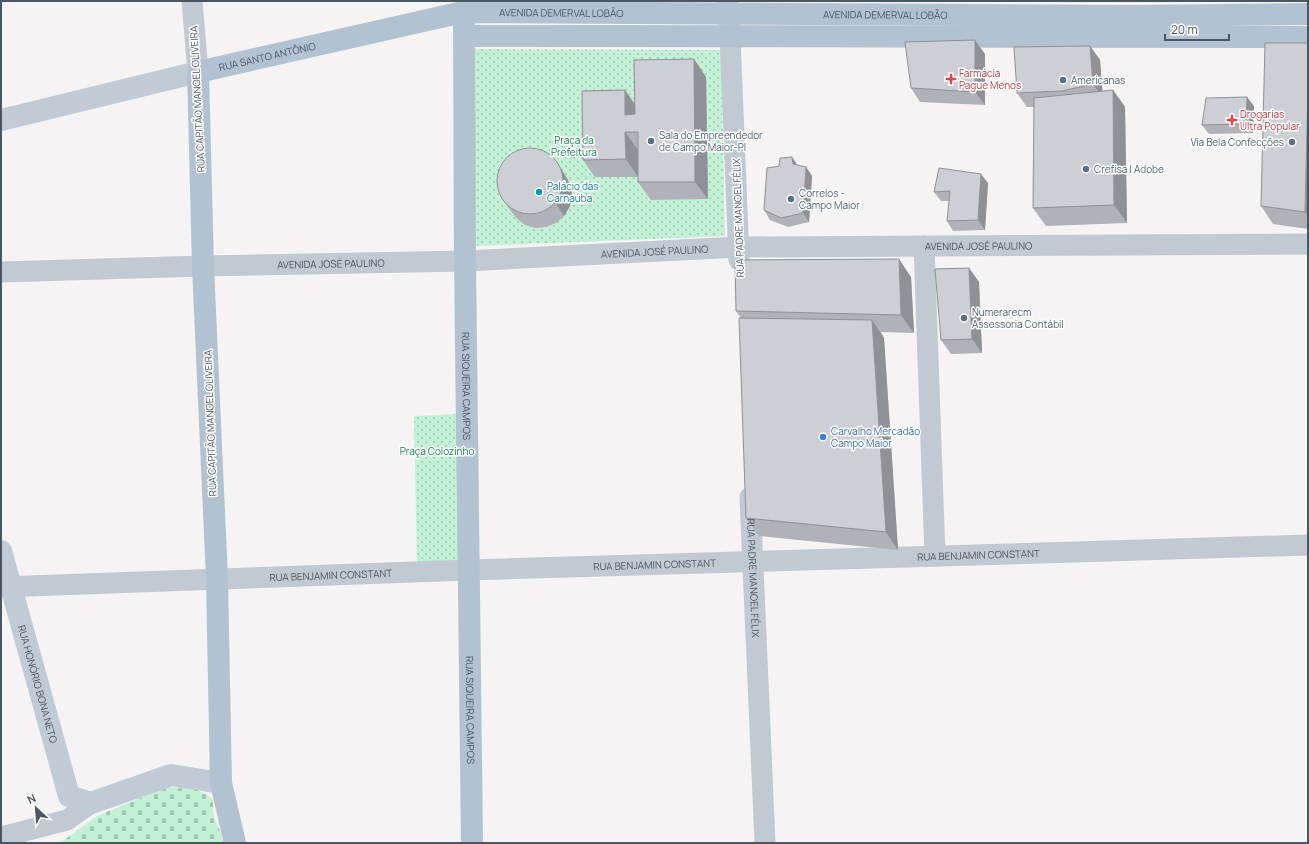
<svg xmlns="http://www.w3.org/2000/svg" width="1309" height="844" font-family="Manrope,sans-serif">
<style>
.cemetery{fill:url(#cemetery-stones)}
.park{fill:url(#park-dots)}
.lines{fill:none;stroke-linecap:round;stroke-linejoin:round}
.street{stroke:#c1cad2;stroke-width:21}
.secondary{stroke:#c1cbd6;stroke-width:22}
.primary{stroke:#b3c2d1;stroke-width:22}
.wall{fill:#b0b2b7}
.shaded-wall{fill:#909195}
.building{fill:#cdcfd5;stroke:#909195}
.health-dot{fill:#e0444e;stroke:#fff;stroke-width:1.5}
.service-dot{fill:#5c6f8a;stroke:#fff;stroke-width:1.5}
.culture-dot{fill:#0f9aa8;stroke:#fff;stroke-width:1.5}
.shop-dot{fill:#3f7fe0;stroke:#fff;stroke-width:1.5}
.labels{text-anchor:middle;stroke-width:3;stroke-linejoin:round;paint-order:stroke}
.street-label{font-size:10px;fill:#4a5661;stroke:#fff}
.health-label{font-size:10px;fill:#be3a42;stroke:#fff;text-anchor:start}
.service-label{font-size:10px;fill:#4e5e75;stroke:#fff;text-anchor:start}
.park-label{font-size:10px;fill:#17864f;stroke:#fff}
.culture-label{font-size:10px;fill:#0d838f;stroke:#fff;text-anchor:start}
.shop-label{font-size:10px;fill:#366cbe;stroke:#fff;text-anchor:start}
</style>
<defs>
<pattern id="cemetery-stones" width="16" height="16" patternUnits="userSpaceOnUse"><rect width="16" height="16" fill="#c3f1d5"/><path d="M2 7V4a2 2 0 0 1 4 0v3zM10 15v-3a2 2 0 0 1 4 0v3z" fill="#a0c6b0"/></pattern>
<pattern id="park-dots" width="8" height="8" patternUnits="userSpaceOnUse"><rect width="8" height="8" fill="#c3f1d5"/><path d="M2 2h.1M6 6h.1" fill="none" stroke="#a0c6b0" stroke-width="1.8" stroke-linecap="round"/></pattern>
</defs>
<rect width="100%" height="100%" fill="#f5f3f3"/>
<path class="cemetery" d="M166,787C184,788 200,786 213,800C213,807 213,814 215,820C219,830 221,831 223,843H60L97,816Z"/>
<g class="park">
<polygon points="474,49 721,50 725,236 475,246"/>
<polygon points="459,414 461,560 417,562 414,416"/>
</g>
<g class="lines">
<g class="street">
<polyline points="192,1 198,72"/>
<polyline points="727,1 730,36 739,260"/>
<polyline points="924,246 935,556"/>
<path id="s1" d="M1,272L203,266L465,261L739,247L1308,244"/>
<path id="s2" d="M750,497L765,843"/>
<path id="s3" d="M1,587L469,570L1308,545"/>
<polyline points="1,837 67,820 91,803"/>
</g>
<g class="secondary">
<polyline points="1,120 198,72"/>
<path id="s4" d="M1,551L69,796L91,803L171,775L221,783"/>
</g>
<g class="primary">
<path id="s5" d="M464,22L465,261L472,843"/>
<polyline points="465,36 1308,37"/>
<path id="s6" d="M235,843L221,783L217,579L203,266L198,72L463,12L1129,16L1308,14"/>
</g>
</g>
<g class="wall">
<polygon points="1308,43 1308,229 1273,224 1261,206"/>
<polygon points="1090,46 1100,60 1102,91 1113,90 1125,107 1127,223 1046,226 1033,208 1034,107 1027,107 1017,93"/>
<polygon points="985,54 985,105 920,102 911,88"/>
<polygon points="694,59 706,77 708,199 651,200 638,182 638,177 595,177 583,160 625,90 635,104"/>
<polygon points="1254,106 1253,133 1209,134 1202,125"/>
<polygon points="792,157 797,165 806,167 812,176 809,222 788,227 770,220 764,210"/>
<polygon points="565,175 570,184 572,195 570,206 564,216 556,223 546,227 535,228 525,225 516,218 500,196"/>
<polygon points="988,183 985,230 953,231 947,221 949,201 941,201 934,192"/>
<polygon points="969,268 979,282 982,353 951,354 941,340"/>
<polygon points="911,277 914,333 881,332 884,338 898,550 759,536 746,518 741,318 736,311"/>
</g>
<g class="shaded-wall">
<polygon points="975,40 985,54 985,105 975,92"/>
<polygon points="1090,46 1100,60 1103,98 1093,84"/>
<polygon points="694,59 706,77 708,199 695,182"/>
<polygon points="1308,88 1308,217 1305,212"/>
<polygon points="625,90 637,108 638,133 625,115"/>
<polygon points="1113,90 1125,107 1127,223 1114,205"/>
<polygon points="1247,97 1254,106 1253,133 1246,124"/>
<polygon points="625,132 638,150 638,177 626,159"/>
<polygon points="792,157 798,166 793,164"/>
<polygon points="556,161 565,175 570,184 572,195 570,206 564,216 555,202"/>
<polygon points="806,167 812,176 809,222 803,213"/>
<polygon points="981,174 988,183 985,230 978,220"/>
<polygon points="899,259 911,277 914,333 901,315"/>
<polygon points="969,268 979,282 982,353 972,339"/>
<polygon points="872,320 884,338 898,550 886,532"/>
</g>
<g class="building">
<polygon points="975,40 975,92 911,88 905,42"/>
<polygon points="1265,43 1308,43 1308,88 1305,212 1261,206"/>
<polygon points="1090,46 1093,84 1062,91 1017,93 1014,47"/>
<polygon points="694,59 695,182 638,182 638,132 625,132 626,159 583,160 582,91 625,90 625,115 635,114 634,60"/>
<polygon points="1113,90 1114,205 1033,208 1034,98"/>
<polygon points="1247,97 1246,124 1202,125 1206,98"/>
<circle cx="530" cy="181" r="33"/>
<polygon points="792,157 793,164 806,167 803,213 781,218 764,210 767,168 779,166 780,158"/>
<polygon points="939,168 981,174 978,220 947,221 950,191 934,192"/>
<polygon points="899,259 901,315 736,311 735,260"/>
<polygon points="969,268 972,339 941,340 935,269"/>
<polygon points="739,318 872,320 886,532 746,518"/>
</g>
<g class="health-dot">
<path d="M949 73h4v4h4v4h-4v4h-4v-4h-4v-4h4z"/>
<path d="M1230 114h4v4h4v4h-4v4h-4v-4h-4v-4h4z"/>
</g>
<g class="service-dot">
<circle cx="1063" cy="80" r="4"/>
<circle cx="651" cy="141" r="4"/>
<circle cx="1292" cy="142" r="4"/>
<circle cx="1086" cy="169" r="4"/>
<circle cx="791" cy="199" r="4"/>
<circle cx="964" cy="318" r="4"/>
</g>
<circle class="culture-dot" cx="539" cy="192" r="4"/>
<circle class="shop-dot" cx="823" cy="437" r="4"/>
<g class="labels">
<g class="street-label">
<text dy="4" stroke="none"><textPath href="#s6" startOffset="1143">AVENIDA DEMERVAL LOBÃO</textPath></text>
<text dy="4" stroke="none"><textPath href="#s6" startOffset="1467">AVENIDA DEMERVAL LOBÃO</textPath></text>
<text dy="4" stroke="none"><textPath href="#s6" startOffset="844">RUA SANTO ANTÔNIO</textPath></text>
<text transform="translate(197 99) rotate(-93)" y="4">RUA CAPITÃO MANOEL OLIVEIRA</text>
<text transform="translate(738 218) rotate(-92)" y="4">RUA PADRE MANOEL FÉLIX</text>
<text dy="4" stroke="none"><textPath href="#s1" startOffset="978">AVENIDA JOSÉ PAULINO</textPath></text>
<text dy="4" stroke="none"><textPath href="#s1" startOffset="654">AVENIDA JOSÉ PAULINO</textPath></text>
<text dy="4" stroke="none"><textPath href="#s1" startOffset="330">AVENIDA JOSÉ PAULINO</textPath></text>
<text dy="4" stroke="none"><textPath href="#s5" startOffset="364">RUA SIQUEIRA CAMPOS</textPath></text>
<text transform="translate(210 423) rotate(-92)" y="4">RUA CAPITÃO MANOEL OLIVEIRA</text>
<text dy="4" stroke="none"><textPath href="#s3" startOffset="978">RUA BENJAMIN CONSTANT</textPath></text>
<text dy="4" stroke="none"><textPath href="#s3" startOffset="654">RUA BENJAMIN CONSTANT</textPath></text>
<text dy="4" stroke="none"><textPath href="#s3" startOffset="330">RUA BENJAMIN CONSTANT</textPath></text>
<text dy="4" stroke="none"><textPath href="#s2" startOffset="81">RUA PADRE MANOEL FÉLIX</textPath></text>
<text dy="4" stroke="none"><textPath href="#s4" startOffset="138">RUA HONÓRIO BONA NETO</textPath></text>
<text dy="4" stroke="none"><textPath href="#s5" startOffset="688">RUA SIQUEIRA CAMPOS</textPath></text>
</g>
<g class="health-label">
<text x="959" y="77">Farmácia<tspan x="959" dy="12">Pague Menos</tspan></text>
<text x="1240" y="118">Drogarias<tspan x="1240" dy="12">Ultra Popular</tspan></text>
</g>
<g class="service-label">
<text x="1071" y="84">Americanas</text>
<text x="659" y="139">Sala do Empreendedor<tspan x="659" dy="12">de Campo Maior-PI</tspan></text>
<text x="1284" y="146" text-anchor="end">Via Bela Confecções</text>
<text x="1094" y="173">Crefisa | Adobe</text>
<text x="799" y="197">Correios -<tspan x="799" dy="12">Campo Maior</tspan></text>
<text x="972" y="316">Numerarecm<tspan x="972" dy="12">Assessoria Contábil</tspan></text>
</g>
<g class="park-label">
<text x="574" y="144">Praça da<tspan x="574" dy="12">Prefeitura</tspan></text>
<text x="437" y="455">Praça Colozinho</text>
</g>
<g class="culture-label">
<text x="547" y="190">Palácio das<tspan x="547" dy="12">Carnaúba</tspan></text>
</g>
<g class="shop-label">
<text x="831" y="435">Carvalho Mercadão<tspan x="831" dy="12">Campo Maior</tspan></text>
</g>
</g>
<rect width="1309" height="844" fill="none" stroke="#4a5661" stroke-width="4"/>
<g transform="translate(36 808) rotate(334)" stroke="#ffffff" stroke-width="3" paint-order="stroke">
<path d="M0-3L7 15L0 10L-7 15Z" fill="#4a5661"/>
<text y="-6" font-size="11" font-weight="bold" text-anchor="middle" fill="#4a5661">N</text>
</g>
<path d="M1165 34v6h64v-6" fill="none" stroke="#4a5661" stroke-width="2"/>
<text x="1171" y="34" font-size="12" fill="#4a5661" stroke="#ffffff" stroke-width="3" paint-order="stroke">20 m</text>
</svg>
